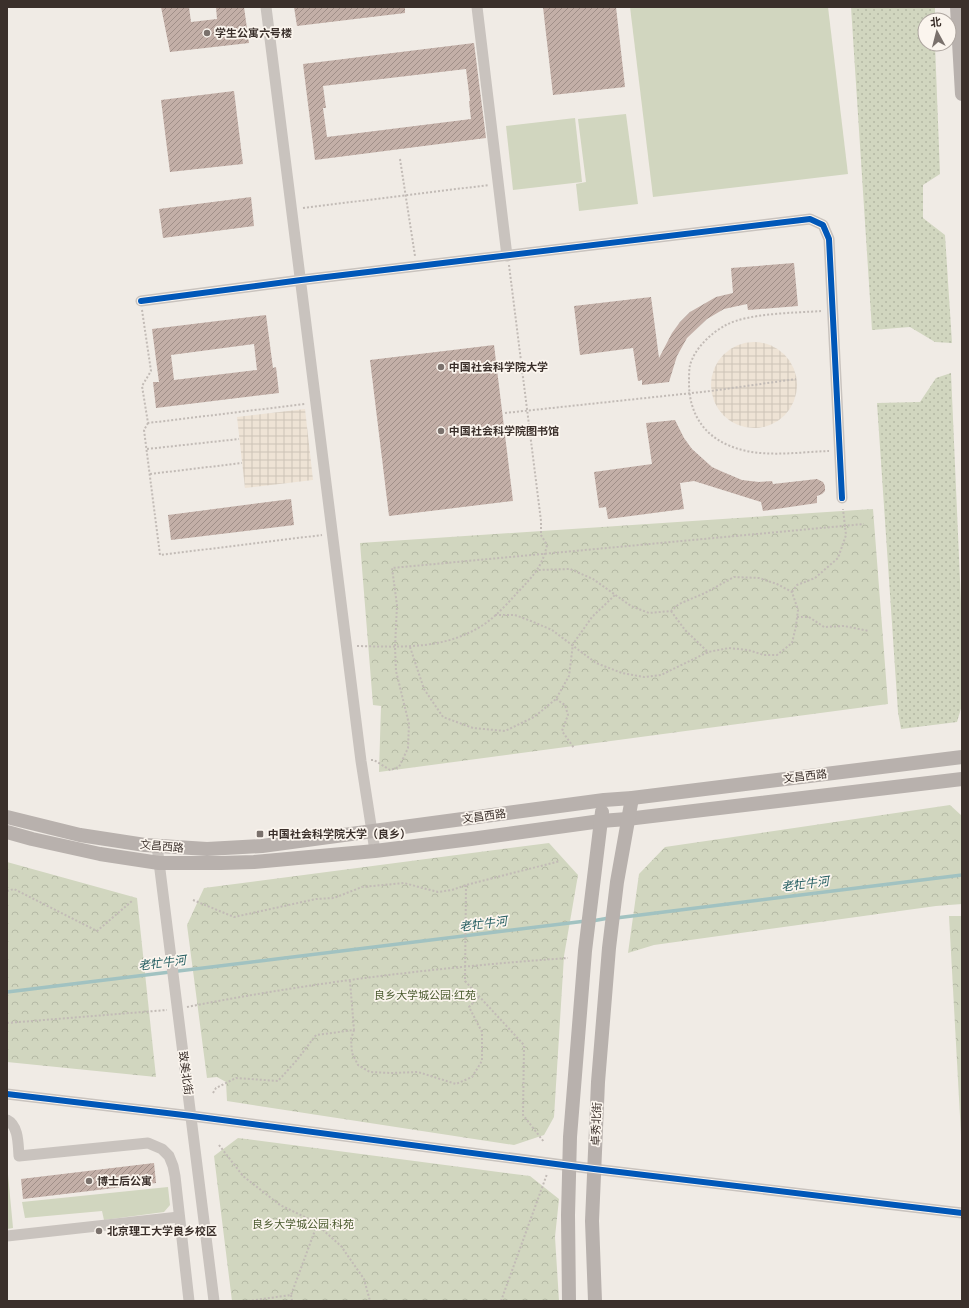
<svg xmlns="http://www.w3.org/2000/svg" width="969" height="1308" font-family="Montserrat,'Noto Sans SC',sans-serif">
<style>
.grass{fill:#d1d6bf}
.forest{fill:url(#forest-crowns)}
.garden{fill:url(#garden-dots)}
.plaza{fill:url(#plaza-grid)}
.lines{fill:none;stroke-linecap:round;stroke-linejoin:round}
.stream{stroke:#a1c2c1;stroke-width:3.5}
.building{fill:url(#building-hatch);fill-rule:evenodd}
.path{stroke:#c2bbb6;stroke-width:2;stroke-dasharray:2 2;stroke-linecap:butt}
.minor{stroke:#c9c3be;stroke-width:11}
.major{stroke:#b8b1ad;stroke-width:14}
.cycleway-casing{stroke:#fbf5ee;stroke-width:8}
.cycleway{stroke:#0057b8;stroke-width:6}
.poi-dot{fill:#7a716c;stroke:#fbf5ee;stroke-width:1.5}
.labels{text-anchor:middle;stroke-width:3.5;stroke-linejoin:round;paint-order:stroke}
.poi-label{font-size:11px;font-weight:bold;fill:#3b302b;stroke:#fbf5ee;text-anchor:start}
.street-label{font-size:11px;fill:#3b302b;stroke:#fbf5ee}
.park-label{font-size:11px;fill:#4a5a2e;stroke:#fbf5ee}
.water-label{font-size:12px;font-style:italic;fill:#1f5a5e;stroke:#fbf5ee}
</style>
<defs>
<pattern id="forest-crowns" width="20" height="18" patternUnits="userSpaceOnUse"><rect width="20" height="18" fill="#d1d6bf"/><path d="M2 6a3 3 0 1 1 6 0M12 15a3 3 0 1 1 6 0" fill="none" stroke="#b4b8a4"/></pattern>
<pattern id="garden-dots" width="8" height="8" patternUnits="userSpaceOnUse"><rect width="8" height="8" fill="#d1d6bf"/><path d="M2 2h.1M6 6h.1" fill="none" stroke="#b4b8a4" stroke-width="1.8" stroke-linecap="round"/></pattern>
<pattern id="plaza-grid" width="8" height="8" patternUnits="userSpaceOnUse"><rect width="8" height="8" fill="#eee3d5"/><path d="M0 4h8M4 0v8" fill="none" stroke="#cdc3b7"/></pattern>
<pattern id="building-hatch" width="6" height="6" patternUnits="userSpaceOnUse"><rect width="6" height="6" fill="#c3afa7"/><path d="M-1 1l2-2M0 6l6-6M5 7l2-2" fill="none" stroke="#a08f88"/></pattern>
</defs>
<rect width="100%" height="100%" fill="#f0ebe5"/>
<g class="grass">
<polygon points="630,7 828,7 848,174 653,197"/>
<polygon points="626,114 638,204 579,211 576,184 586,182 578,119"/>
<polygon points="575,118 582,182 513,190 506,126"/>
<polygon points="7,1164 13,1228 7,1229"/>
<polygon points="168,1187 170,1205 164,1212 104,1220 102,1211 25,1218 22,1202"/>
</g>
<g class="forest">
<polygon points="873,509 888,704 379,772 381,706 373,705 360,543"/>
<polygon points="950,805 962,816 962,904 936,906 654,945 628,953 639,874 665,847"/>
<polygon points="549,843 578,875 564,956 554,1117 544,1135 514,1145 227,1101 226,1082 217,1077 207,1078 187,925 204,888"/>
<polygon points="7,862 137,898 156,1077 7,1062"/>
<polygon points="949,916 962,916 962,1153"/>
<polygon points="238,1138 530,1176 559,1199 555,1237 559,1301 232,1301 214,1156"/>
</g>
<g class="garden">
<polygon points="851,7 935,7 935,20 925,20 925,44 935,44 940,174 923,185 923,218 945,235 952,343 935,342 910,327 872,330"/>
<polygon points="951,373 962,626 962,705 957,722 901,729 898,712 877,403 920,402 936,378"/>
</g>
<g class="plaza">
<circle cx="754" cy="385" r="43"/>
<polygon points="305,409 313,480 245,488 237,417"/>
</g>
<g class="lines">
<g class="stream">
<polyline points="616,918 962,875"/>
<polyline points="592,921 609,918"/>
<polyline points="7,992 586,921"/>
</g>
</g>
<g class="building">
<polygon points="161,7 189,7 191,22 217,19 216,7 244,7 249,43 170,52"/>
<polygon points="294,7 405,7 405,13 297,26"/>
<polygon points="543,7 616,7 625,87 553,95"/>
<path d="M474,43L486,138L315,160L303,64ZM466,69L470,101H469L471,119L327,137L323,108H326L323,86Z"/>
<polygon points="234,91 243,164 170,172 161,100"/>
<polygon points="251,197 254,226 163,238 159,209"/>
<polygon points="794,263 798,306 748,310 747,304 724,309 707,319 687,338 677,356 669,382 642,385 642,380 638,381 633,348 580,355 574,306 651,297 659,358 672,333 680,322 690,312 716,297 733,293 731,268"/>
<path d="M266,315L273,368L276,367L279,393L156,408L153,382H159L152,329ZM254,344L257,370L174,380L171,355Z"/>
<polygon points="494,345 513,501 389,516 370,360"/>
<polygon points="675,420 684,438 692,449 712,467 723,472 742,480 759,482 772,481 773,484 817,479 823,482 825,486 825,491 822,494 817,496 817,503 763,511 761,502 694,481 680,483 684,509 608,519 606,507 599,508 594,472 652,464 646,423"/>
<polygon points="291,499 294,525 171,540 168,515"/>
<polygon points="154,1163 156,1183 23,1199 21,1179"/>
</g>
<g class="lines">
<g class="path">
<polyline points="400,159 415,256"/>
<polyline points="303,208 489,185"/>
<polyline points="142,310 151,371 142,386 148,423 305,404"/>
<path d="M821,311C794,313 749,313 726,325C711,333 695,348 690,365C689,370 689,377 689,383C689,411 702,434 728,445C758,459 797,452 829,451"/>
<polyline points="505,413 711,391 796,379"/>
<polyline points="148,423 144,430 160,555 322,535"/>
<polyline points="147,449 239,439"/>
<polyline points="150,474 242,463"/>
<polyline points="792,592 797,585 815,578 838,558 846,535 843,509"/>
<polyline points="671,611 685,630 708,652"/>
<polyline points="495,615 515,615 531,621 552,630 596,663 622,673 644,677 661,675 708,652 729,648 748,650 764,655 777,655 792,643 796,626 798,610 792,592 777,584 759,578 734,577 705,593 679,604 671,611 649,613 631,606 593,579 570,569 538,570"/>
<polyline points="797,617 809,617 824,627 844,626 869,631"/>
<path d="M357,646C403,647 447,650 486,623C497,615 508,603 517,593C532,577 542,568 547,545L541,535V521L509,265"/>
<polyline points="410,647 424,689 443,717 473,728 505,731 534,717 556,699 569,676 573,644 592,617 615,595"/>
<polyline points="556,699 565,705 568,715 562,731 574,748"/>
<polyline points="371,760 374,760 390,770 399,767 408,748 409,724 396,671 395,647 397,605 392,568 864,524"/>
<polyline points="466,885 465,981 524,1045 523,1115 544,1142"/>
<polyline points="7,891 14,889 97,931 132,901"/>
<polyline points="193,900 234,917 316,899 334,898 362,887 404,883 438,892 452,890 466,885 560,861"/>
<path d="M187,1007C313,982 440,967 568,958"/>
<polyline points="7,1023 167,1010"/>
<polyline points="354,1030 351,1039 352,1053 358,1065 370,1072 391,1073 418,1072 456,1084 472,1077 482,1061 482,1032 469,1007 479,997"/>
<polyline points="213,1093 216,1088 236,1078 278,1081 297,1060 316,1035 354,1030 350,981"/>
<polyline points="219,1145 243,1176 280,1205 313,1221 341,1246 364,1279 370,1301"/>
<polyline points="291,1295 292,1301"/>
<polyline points="248,1301 291,1295 317,1225"/>
<polyline points="501,1301 547,1174"/>
</g>
<g class="minor">
<polyline points="266,7 361,761 375,851"/>
<polyline points="477,7 507,256"/>
<polyline points="141,301 301,280 810,219 823,225 829,239 842,498"/>
<polyline points="157,846 214,1301"/>
<polyline points="7,1094 192,1116 594,1169 962,1213"/>
<path d="M7,1120C19,1126 18,1145 19,1156L148,1143L162,1149L169,1156L173,1166L175,1176L189,1301"/>
<polyline points="7,1236 179,1217"/>
</g>
<g class="major">
<polyline points="957,7 962,94"/>
<polyline points="7,817 80,835 145,845 207,849 262,846 604,800 632,798 962,757"/>
<polyline points="7,832 32,839 100,854 159,863 221,863 254,862 375,851 471,839 601,821 627,819 962,779"/>
<polyline points="569,1301 568,1215 570,1137 585,951 602,812"/>
<polyline points="595,1301 592,1221 598,1082 609,948 617,882 632,798"/>
</g>
<defs>
<g id="cycleway">
<polyline points="141,301 301,280 810,219 823,225 829,239 842,498"/>
<polyline points="7,1094 192,1116 594,1169 962,1213"/>
</g>
</defs>
<use href="#cycleway" class="cycleway-casing"/>
<use href="#cycleway" class="cycleway"/>
</g>
<g class="poi-dot">
<circle cx="207" cy="33" r="4"/>
<circle cx="441" cy="367" r="4"/>
<circle cx="441" cy="431" r="4"/>
<rect x="256" y="830" width="8" height="8" rx="2"/>
<circle cx="89" cy="1181" r="4"/>
<circle cx="99" cy="1231" r="4"/>
</g>
<g class="labels">
<g class="poi-label">
<text x="215" y="37">学生公寓六号楼</text>
<text x="449" y="371">中国社会科学院大学</text>
<text x="449" y="435">中国社会科学院图书馆</text>
<text x="268" y="838">中国社会科学院大学（良乡）</text>
<text x="97" y="1185">博士后公寓</text>
<text x="107" y="1235">北京理工大学良乡校区</text>
</g>
<g class="street-label">
<text transform="translate(805 776) rotate(-7)" y="4">文昌西路</text>
<text transform="translate(484 816) rotate(-8)" y="4">文昌西路</text>
<text transform="translate(162 846) rotate(5)" y="4">文昌西路</text>
<text transform="translate(186 1073) rotate(82)" y="4">致美北街</text>
<text transform="translate(596 1124) rotate(-88)" y="4">卓秀北街</text>
</g>
<g class="park-label">
<text x="425" y="999">良乡大学城公园·红苑</text>
<text x="303" y="1228">良乡大学城公园·科苑</text>
</g>
<g class="water-label">
<text transform="translate(805 884) rotate(-7)" y="4">老牤牛河</text>
<text transform="translate(483 924) rotate(-7)" y="4">老牤牛河</text>
<text transform="translate(162 963) rotate(-7)" y="4">老牤牛河</text>
</g>
</g>
<rect width="969" height="1308" fill="none" stroke="#3b302b" stroke-width="16"/>
<g transform="translate(937 32) rotate(353)"><circle r="19" fill="#fbf5ee" stroke="#aea6a0"/>
<path d="M0-3L7 15L0 10L-7 15Z" fill="#7a716c"/>
<text y="-6" font-size="11" font-weight="bold" text-anchor="middle" fill="#3b302b">北</text>
</g>
</svg>
